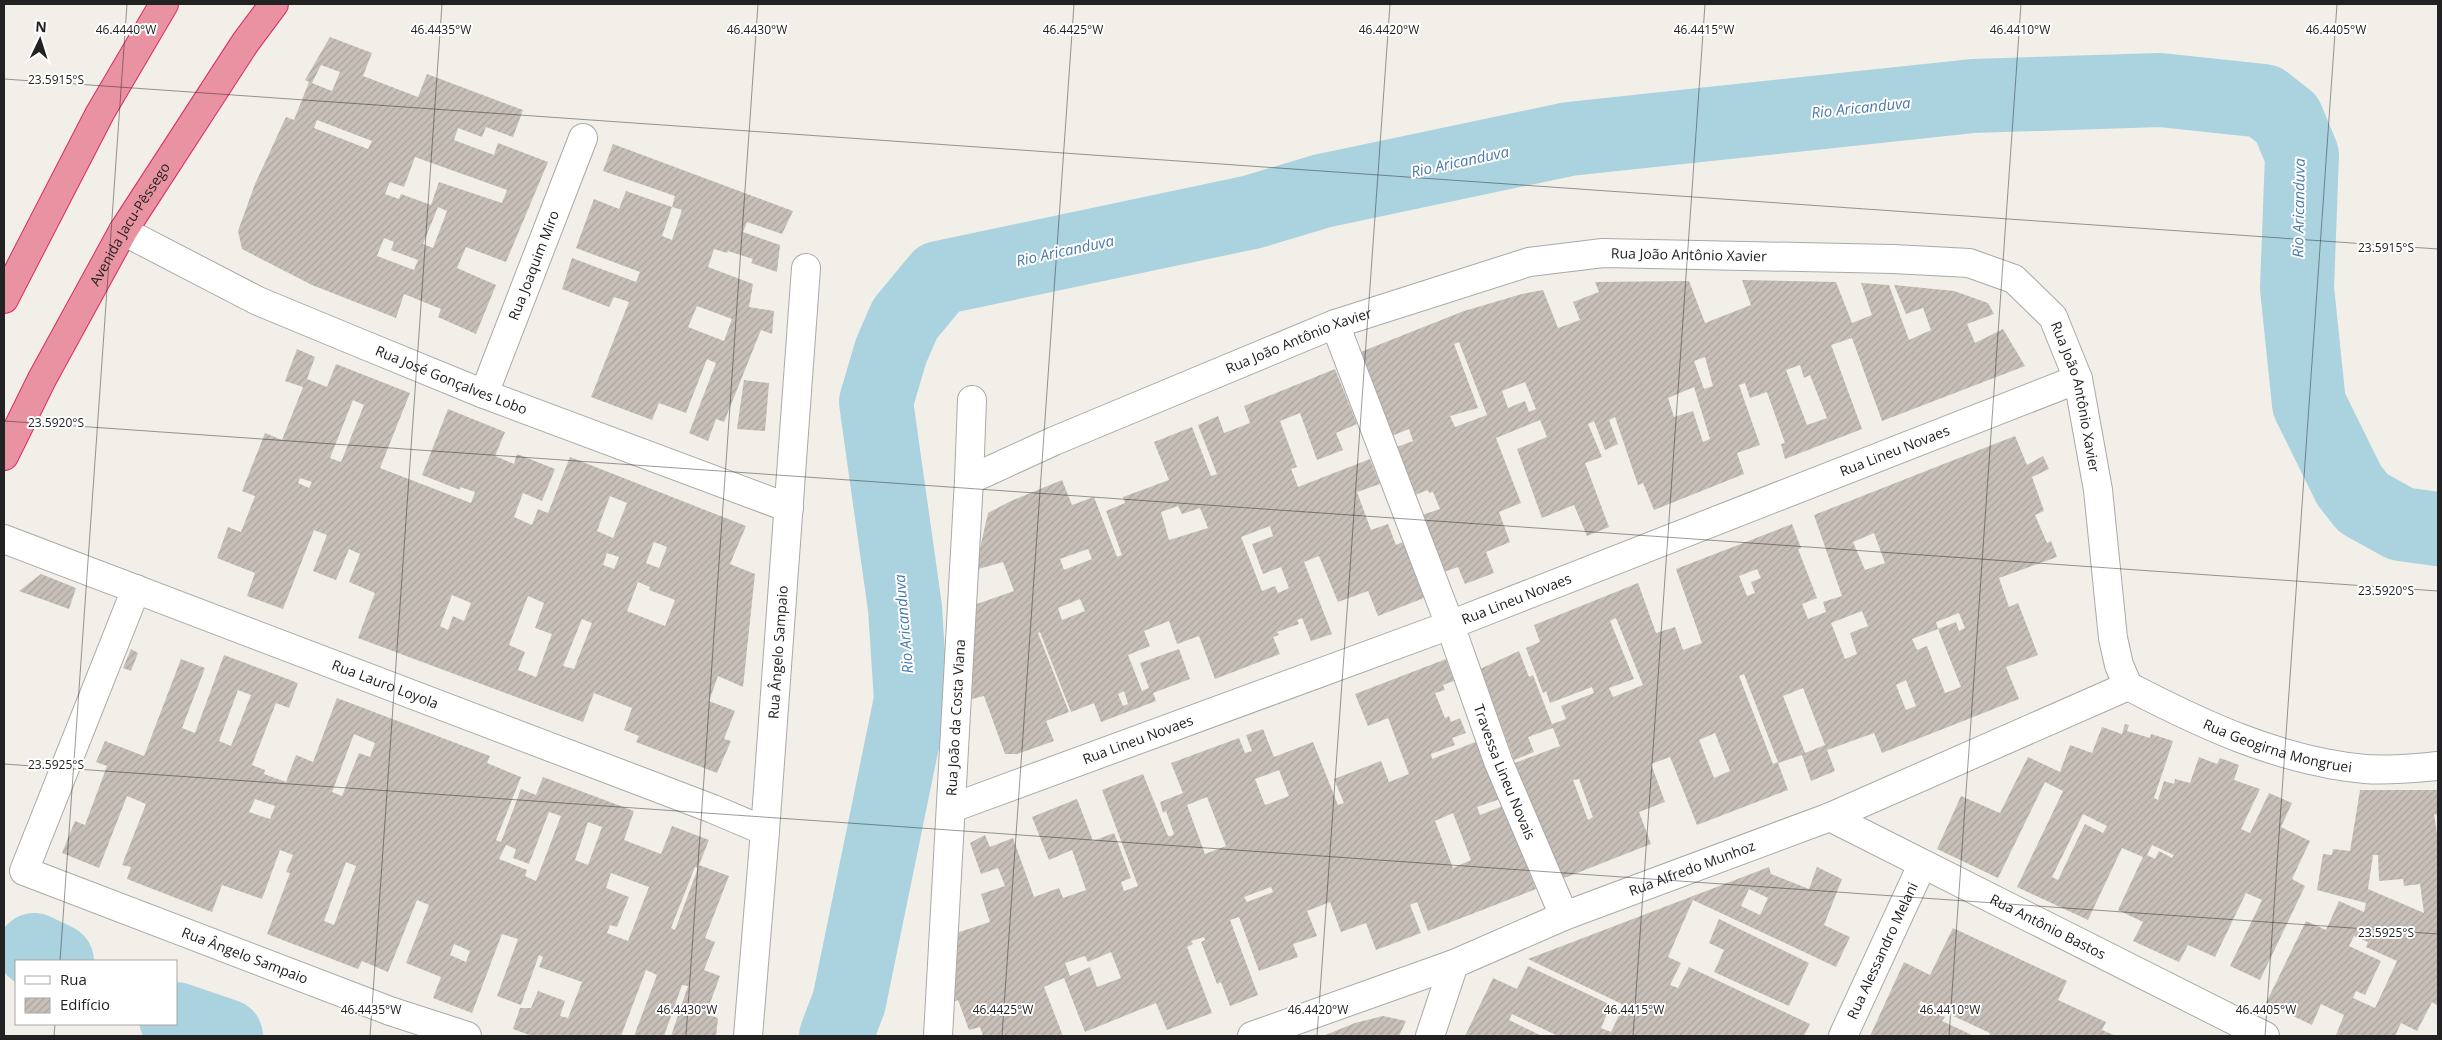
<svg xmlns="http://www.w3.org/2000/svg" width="2442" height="1040" font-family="'Open Sans',sans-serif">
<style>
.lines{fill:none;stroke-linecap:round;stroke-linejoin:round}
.river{stroke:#aad3df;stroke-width:74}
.building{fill:url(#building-hatch);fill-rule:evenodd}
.minor-casing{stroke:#a9a9a9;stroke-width:30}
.highway-casing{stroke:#dc2a67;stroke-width:30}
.minor{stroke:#fff;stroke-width:28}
.highway{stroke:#e892a2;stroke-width:28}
.ticks{fill:none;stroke:#222;stroke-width:1;stroke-opacity:0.45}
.labels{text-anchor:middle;stroke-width:4;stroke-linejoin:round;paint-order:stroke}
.street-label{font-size:14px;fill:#222;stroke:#fff}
.water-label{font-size:15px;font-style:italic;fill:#4a7aab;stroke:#fff}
.ticks-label{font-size:12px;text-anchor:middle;fill:#222;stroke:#fff;stroke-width:4;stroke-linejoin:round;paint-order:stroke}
</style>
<defs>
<pattern id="building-hatch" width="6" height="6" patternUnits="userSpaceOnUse" patternTransform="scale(1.25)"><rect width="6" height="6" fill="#c7bfb8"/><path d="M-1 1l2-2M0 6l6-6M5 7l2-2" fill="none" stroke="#aba49e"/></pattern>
</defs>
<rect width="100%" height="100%" fill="#f2efe9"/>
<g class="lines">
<g class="river">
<polyline points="34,950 57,961"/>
<polyline points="176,1019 226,1036"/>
<polyline points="836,1036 849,1002 911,700 905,608 876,402 891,351 905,319 939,278 1252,212 1322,191 1569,139 1973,96 2160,90 2264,101 2287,119 2302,155 2297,288 2309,404 2349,485 2363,503 2401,524 2438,529"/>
</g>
</g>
<g class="building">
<path d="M330,37L372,53L363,76L418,97L427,74L523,110L513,137L486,127L482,137L458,128L454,140L494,155L498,143L548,162L506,262L466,247L457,268L496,285L476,334L438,317L441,309L404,294L396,318L312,285L242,249L238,231L255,184L286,117L294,120L309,82L305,80ZM321,65L340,72L332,91L312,83ZM317,120L372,141L368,149L314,128ZM415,157L507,190L502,203L439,182L431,205L401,194L399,199L385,194L390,182L404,187ZM438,207L447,211L433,248L423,244ZM384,238L394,242L391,250L418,260L414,270L377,256Z"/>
<path d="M613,144L793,211L782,234L747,222L743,232L780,245L777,272L751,263L753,259L728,251L727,253L714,249L708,267L753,284L749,307L774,311L772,334L761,330L724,422L716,419L708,441L689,433L716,363L707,359L686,413L659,403L652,420L591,397L629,302L614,297L609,307L562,289L572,258L636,282L640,272L576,248L594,199L619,209L626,191L672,207L662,236L672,240L682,210L672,207L675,196L603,171ZM697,306L732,319L724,341L688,327Z"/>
<path d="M1742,280L1836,282L1852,323L1872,315L1861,283L1889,285L1909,340L1931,330L1923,308L1906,314L1894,285L1954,291L1988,303L1994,314L1967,324L1975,343L2003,329L2025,366L1882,421L1852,338L1831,345L1862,429L1785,459L1781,444L1785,443L1767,392L1750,398L1745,383L1739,385L1760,445L1737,453L1744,474L1654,510L1643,483L1638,485L1615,417L1609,420L1618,444L1605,450L1594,421L1588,424L1602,457L1585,463L1609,527L1587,536L1574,505L1542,518L1517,449L1547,437L1540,420L1496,438L1521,503L1499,512L1510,542L1486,552L1494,573L1465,584L1458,567L1441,573L1419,516L1440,509L1433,492L1429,493L1428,490L1412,496L1394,448L1413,441L1409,429L1389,437L1358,353L1464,311L1522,294L1543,290L1558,328L1580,320L1573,302L1599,292L1595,282L1689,281L1705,323L1751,305ZM1459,342L1487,415L1455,427L1450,416L1478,408L1454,344ZM1705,357L1713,386L1704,389L1694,361ZM1800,365L1804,378L1810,375L1827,418L1807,425L1786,370ZM1525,382L1536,409L1529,412L1525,401L1508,408L1502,391ZM1694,387L1710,439L1703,442L1693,411L1674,417L1668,398Z"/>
<path d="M297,349L315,357L307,379L327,387L336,364L410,393L380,468L471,503L475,492L460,487V490L422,475L448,409L505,432L495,456L514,464L517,454L555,469L542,501L523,493L514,517L532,525L538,509L548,513L570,457L746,526L730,564L755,574L743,687L718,676L709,701L735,711L724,739L731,741L717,773L636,742L639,736L624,730L632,708L594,693L583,722L358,638L375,593L349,582L360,554L349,549L336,580L313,571L327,535L314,530L283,609L247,596L255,573L217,558L228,527L241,532L255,496L242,491L265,433L282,440L303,387L285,381ZM353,400L364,405L341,462L330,458ZM300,478L312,482L309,488L298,483ZM610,496L627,503L613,538L597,531ZM654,542L667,547L659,568L646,563ZM607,553L619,557L614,569L603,565ZM638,582L650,587L649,590L675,600L665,626L627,611ZM452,595L471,603L464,621L453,616L448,630L440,626ZM528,596L544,603L535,628L552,634L536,677L518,670L525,652L509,645ZM582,619L592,623L574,669L563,666Z"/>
<path d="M1335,369L1357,424L1336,433L1343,450L1317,460L1300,413L1280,421L1297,467L1291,469L1298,487L1370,459L1380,484L1357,492L1371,530L1388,524L1396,545L1403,542L1424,598L1378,616L1368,591L1338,602L1319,556L1304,562L1332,634L1311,641L1302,618L1297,620L1299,624L1277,632L1279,635L1273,637L1280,654L1215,679L1199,636L1177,644L1169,621L1144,631L1150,646L1128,655L1142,691L1149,688L1140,663L1179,649L1190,679L1153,693L1156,701L1101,722L1094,703L1071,712L1040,632L1038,633L1069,712L1046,721L1054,741L1017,754H1005L984,696L972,699L974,605L1014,591L1003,562L975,570L988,513L1011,501L1062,480L1072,505L1094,497L1117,557L1122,555L1106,511L1125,503L1123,497L1169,480L1154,442L1192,427L1211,476L1217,474L1198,425L1218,416L1224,433L1250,423L1244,406ZM1178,506L1182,514L1200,508L1208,528L1169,540L1161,512ZM1270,526L1273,536L1252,544L1263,574L1281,567L1289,588L1278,593L1275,586L1262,591L1241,537ZM1088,549L1092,559L1064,570L1060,559ZM1080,599L1085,611L1062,620L1058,608ZM1124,691L1128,704L1123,706L1118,694Z"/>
<polygon points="744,380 769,383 765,431 737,429"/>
<path d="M2015,436L2027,465L2043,456L2049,469L2032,477L2044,511L2035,515L2047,543L2051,541L2057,557L1999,578L2009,607L2018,603L2038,655L2006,667L2019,699L1882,753L1874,733L1827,750L1835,771L1811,781L1802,755L1778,763L1788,790L1697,825L1670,757L1651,764L1665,802L1639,812L1651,844L1559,880L1515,763L1560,746L1553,728L1528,737L1534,752L1514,760L1480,669L1519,651L1529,677L1533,675L1552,724L1566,719L1561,706L1594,693L1592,687L1550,703L1546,691L1543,693L1526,648L1540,642L1534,625L1638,583L1656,633L1675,627L1683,650L1702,643L1676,569L1792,524L1801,548L1798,549L1817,598L1802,604L1808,619L1826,612L1823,602L1842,596L1814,515ZM1874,533L1885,563L1865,570L1853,542ZM1757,569L1761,578L1751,582L1755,593L1747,596L1739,576ZM1862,611L1868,626L1850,633L1857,654L1845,659L1831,623ZM1959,613L1965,628L1959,631L1956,622L1938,629L1961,687L1945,693L1927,646L1917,650L1912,639L1938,629L1936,622ZM1616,618L1643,685L1613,697L1609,688L1634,679L1610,621ZM1744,674L1778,762L1773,764L1739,676ZM1906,680L1916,706L1906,710L1896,685ZM1803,688L1825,745L1805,753L1783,696ZM1715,733L1730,771L1714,778L1699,740ZM1579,779L1593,817L1588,820L1573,780Z"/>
<polygon points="41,574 76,588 69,609 19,591"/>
<polygon points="131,649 138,653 131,671 123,668"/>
<path d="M224,655L298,683L289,708L276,703L252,765L265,770L264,774L286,782L296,755L313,762L337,698L490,756L487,763L521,777L496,840L501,842L521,789L536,795L543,777L634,811L624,840L661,854L672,826L709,840L699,865L729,876L705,938L715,942L704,970L720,976L706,1014L718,1018L716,1036H671L688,986L682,985L664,1036H634L657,975L646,970L621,1036H532L513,1029L520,1008H531L538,991L565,1001L560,1016L568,1018L582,982L539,967L543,957L539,955L521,1005L497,996L518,939L502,934L472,1013L433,998L441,977L406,963L429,905L417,900L388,972L362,961L358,969L267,934L290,873L286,872L293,855L280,850L262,899L222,885L212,912L127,879L131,867L122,865L146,804L127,796L99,868L62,853L75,821L85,825L107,766L96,762L105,741L144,756L181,659L205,668L182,728L195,733ZM238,690L251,695L231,746L219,741ZM354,734L375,743L370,757L359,753L342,796L332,792ZM255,799L275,806L270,819L249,812ZM549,812L561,816L536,881L525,876L527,870L499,859L506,845L516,849L513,858L529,864ZM588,822L602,827L588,865L575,860ZM346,862L356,866L334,925L324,921ZM695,867L698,868L675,930L671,928ZM611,873L649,887L628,941L607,933L610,925L617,927L629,897L606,888ZM454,944L470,951L466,962L450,955Z"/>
<path d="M1446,659L1454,681L1443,685L1445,690L1435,693L1445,718L1449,716L1451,722L1460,718L1466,733L1452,738L1455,745L1431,754L1432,759L1478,741L1500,799L1477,807L1480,815L1503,806L1536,889L1428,931L1417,902L1414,903L1410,905L1421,933L1376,950L1366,923L1341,932L1330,902L1307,911L1317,936L1293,944L1298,957L1259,971L1239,917L1230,920L1258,995L1230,1006L1221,982L1217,984L1201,942L1205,940L1204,937L1191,941L1193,944L1187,947L1212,1013L1167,1030L1156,1003L1085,1032L1064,978L1044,987L1063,1036H983L980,1027L969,1030L958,1000L951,1003L953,934L990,922L981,894L1005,886L998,868L981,874L970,843L985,835L990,847L1013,838L1034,897L1059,888L1063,898L1086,890L1072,850L1049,860L1032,817L1077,799L1093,841L1114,833L1131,878L1121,882L1124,891L1138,886L1102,790L1143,774L1168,836H1171L1174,834L1166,811L1163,813L1160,802L1183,793L1171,763L1239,738L1245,753L1252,751L1246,735L1263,729L1274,757L1313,742L1338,805L1344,803L1334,779L1381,761L1389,782L1409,774L1388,718L1368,726L1355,694ZM1279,770L1289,796L1265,805L1255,779ZM1207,797L1226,846L1205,854L1187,805ZM1453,813L1471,860L1453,868L1435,821ZM1271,887L1273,892L1247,902L1244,897ZM1111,952L1121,978L1097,987L1090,967L1070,976L1065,963L1085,956L1088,962Z"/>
<path d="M2125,724L2129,725L2127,731L2150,738L2151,734L2173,741L2154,798L2158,800L2164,781L2174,784L2175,779L2190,783L2199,757L2217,764L2220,758L2239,765L2234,780L2260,789L2241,829L2250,833L2269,793L2292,803L2281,827L2310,841L2292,879L2305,886L2260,980L2230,966L2262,900L2246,893L2215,957L2188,945L2179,962L2133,941L2143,922L2118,910L2143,857L2122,848L2088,920L2017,887L2063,791L2045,782L1998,878L1937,849L1961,796L2000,813L2028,757L2060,772L2070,745L2092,753L2102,727L2122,734ZM2083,814L2107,826L2103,833L2085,824L2058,880L2052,877ZM2152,845L2174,855L2172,858L2159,851L2155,859L2147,855Z"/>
<path d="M2360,790H2438V815L2434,814L2438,840V1006L2432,1002L2417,1031L2401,1023L2395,1036H2339L2336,1035L2344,1015L2321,1004L2312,1025L2266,1003L2306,921L2326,930L2339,901L2364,912L2366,903L2317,890L2323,854L2332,855L2333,849L2350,851ZM2373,855H2378L2379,881L2403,879L2404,886L2420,884L2424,913L2368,889ZM2354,936L2368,942L2366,947L2397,961L2375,1008L2353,998L2356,991L2365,995L2381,961L2349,946Z"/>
<path d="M1769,867L1771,874L1809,889L1817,867L1842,879L1824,925L1850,937L1836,967L1693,900L1668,957L1681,963L1670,985L1678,988L1689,967L1810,1024L1804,1036H1558L1512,1014L1509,1020L1542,1036H1465L1493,978L1517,989L1528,966L1611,1005L1601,1028L1611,1032L1624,1005L1528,959ZM1749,889L1768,898L1760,915L1741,906Z"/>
<polygon points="1719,919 1809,963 1789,1006 1714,972 1724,950 1709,943"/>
<polygon points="1953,928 2067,981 2058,1000 2106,1022 2102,1030 2116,1036 1989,1036 1990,1033 1921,1001 1919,1005 1945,1017 1942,1021 1974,1036 1870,1036 1904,962 1930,975"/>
<polygon points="1383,1016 1406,1021 1399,1036 1323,1036 1355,1023"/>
</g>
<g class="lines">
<defs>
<g id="minor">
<path id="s1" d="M123,231L258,301L357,342L484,394L789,508"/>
<path id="s2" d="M1335,324L1450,625L1498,761L1564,916"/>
<path id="s3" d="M484,394L583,138"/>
<path id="s4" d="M969,480L1054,441L1335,324L1529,262L1603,253L1893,259L1969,263L2014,279L2053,317L2078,379L2098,490L2113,638L2119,665L2128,686"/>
<path id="s5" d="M4,539L713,809L765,831"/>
<path id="s6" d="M136,589L24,871L390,1011L467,1036"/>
<path id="s7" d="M2128,686C2203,725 2280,761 2365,769C2389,771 2415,768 2438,766"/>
<path id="s8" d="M952,808L1450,625L2078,379"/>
<path id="s9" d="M1830,817L2265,1036"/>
<path id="s10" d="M748,1036L765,831L806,268"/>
<path id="s11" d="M938,1036L969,480L972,400"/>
<path id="s12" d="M1252,1036L1454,964L1564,916L1830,817L2128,686"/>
<polyline points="1430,1036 1454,964"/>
<path id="s13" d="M1843,1036L1922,865"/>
</g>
<g id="highway">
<polyline points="4,299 100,113 164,4"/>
<path id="s14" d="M4,456L42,379L123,231L245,43L274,4"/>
</g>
</defs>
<use href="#minor" class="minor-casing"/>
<use href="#highway" class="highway-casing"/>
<use href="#minor" class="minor"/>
<use href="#highway" class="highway"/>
</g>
<path class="ticks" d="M4,79L2438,249M4,421L2438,591M4,764L2438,934M60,961L127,4M54,1036L55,1024M370,1036L442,4M686,1036L758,4M1002,1036L1074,4M1317,1036L1390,4M1633,1036L1705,4M1949,1036L2021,4M2265,1036L2337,4"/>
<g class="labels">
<g class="street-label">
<text dy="5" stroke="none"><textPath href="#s14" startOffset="264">Avenida Jacu-Pêssego</textPath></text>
<text dy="5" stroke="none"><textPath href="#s4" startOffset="762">Rua João Antônio Xavier</textPath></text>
<text dy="5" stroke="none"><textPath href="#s3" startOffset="138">Rua Joaquim Miro</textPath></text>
<text dy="5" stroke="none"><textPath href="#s4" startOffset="358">Rua João Antônio Xavier</textPath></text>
<text dy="5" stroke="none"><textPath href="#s1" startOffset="361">Rua José Gonçalves Lobo</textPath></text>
<text dy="5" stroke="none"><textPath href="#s4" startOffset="1228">Rua João Antônio Xavier</textPath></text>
<text dy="5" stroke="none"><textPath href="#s8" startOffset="1008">Rua Lineu Novaes</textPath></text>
<text dy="5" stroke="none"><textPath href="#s8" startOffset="602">Rua Lineu Novaes</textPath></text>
<text dy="5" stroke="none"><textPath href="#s10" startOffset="385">Rua Ângelo Sampaio</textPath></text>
<text dy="5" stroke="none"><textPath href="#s5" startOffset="408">Rua Lauro Loyola</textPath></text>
<text dy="5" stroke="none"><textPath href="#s11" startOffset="319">Rua João da Costa Viana</textPath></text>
<text dy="5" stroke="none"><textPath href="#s8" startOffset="198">Rua Lineu Novaes</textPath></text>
<text dy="5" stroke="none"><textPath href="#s7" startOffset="162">Rua Geogirna Mongruei</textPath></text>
<text dy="5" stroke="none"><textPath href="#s2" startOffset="479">Travessa Lineu Novais</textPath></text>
<text dy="5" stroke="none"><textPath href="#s12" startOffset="471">Rua Alfredo Munhoz</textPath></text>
<text dy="5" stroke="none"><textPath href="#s9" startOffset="244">Rua Antônio Bastos</textPath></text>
<text dy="5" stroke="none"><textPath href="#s13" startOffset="94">Rua Alessandro Melani</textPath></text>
<text dy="5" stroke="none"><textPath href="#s6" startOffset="540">Rua Ângelo Sampaio</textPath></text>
</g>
<g class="water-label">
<text transform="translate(1861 108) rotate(-6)" y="5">Rio Aricanduva</text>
<text transform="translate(1460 162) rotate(-12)" y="5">Rio Aricanduva</text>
<text transform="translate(2299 208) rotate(-89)" y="5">Rio Aricanduva</text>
<text transform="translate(1065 251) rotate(-12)" y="5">Rio Aricanduva</text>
<text transform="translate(904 624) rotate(-95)" y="5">Rio Aricanduva</text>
</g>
</g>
<g class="ticks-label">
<text x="126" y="34">46.4440°W</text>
<text x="441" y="34">46.4435°W</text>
<text x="757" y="34">46.4430°W</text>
<text x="1073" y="34">46.4425°W</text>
<text x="1389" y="34">46.4420°W</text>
<text x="1704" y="34">46.4415°W</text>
<text x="2020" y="34">46.4410°W</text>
<text x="2336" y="34">46.4405°W</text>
<text x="56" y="84">23.5915°S</text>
<text x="2386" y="252">23.5915°S</text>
<text x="56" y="427">23.5920°S</text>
<text x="2386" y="595">23.5920°S</text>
<text x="56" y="769">23.5925°S</text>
<text x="2386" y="937">23.5925°S</text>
<text x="371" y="1014">46.4435°W</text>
<text x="687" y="1014">46.4430°W</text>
<text x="1003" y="1014">46.4425°W</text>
<text x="1318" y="1014">46.4420°W</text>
<text x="1634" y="1014">46.4415°W</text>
<text x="1950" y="1014">46.4410°W</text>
<text x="2266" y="1014">46.4405°W</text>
</g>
<rect width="2442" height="1040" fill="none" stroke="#222222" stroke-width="10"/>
<rect x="15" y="960" width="162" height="65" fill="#ffffff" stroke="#a7a7a7"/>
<rect x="25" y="976" width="25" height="8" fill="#ffffff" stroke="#a7a7a7"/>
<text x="60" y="985" font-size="15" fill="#222222">Rua</text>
<rect x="25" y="998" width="25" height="15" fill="url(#building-hatch)" stroke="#a7a7a7"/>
<text x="60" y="1010" font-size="15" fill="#222222">Edifício</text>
<g transform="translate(40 40) rotate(4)" stroke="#ffffff" stroke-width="4" paint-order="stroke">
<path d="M0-4L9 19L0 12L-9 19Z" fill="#222222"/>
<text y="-8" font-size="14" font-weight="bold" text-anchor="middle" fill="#222222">N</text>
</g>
</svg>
